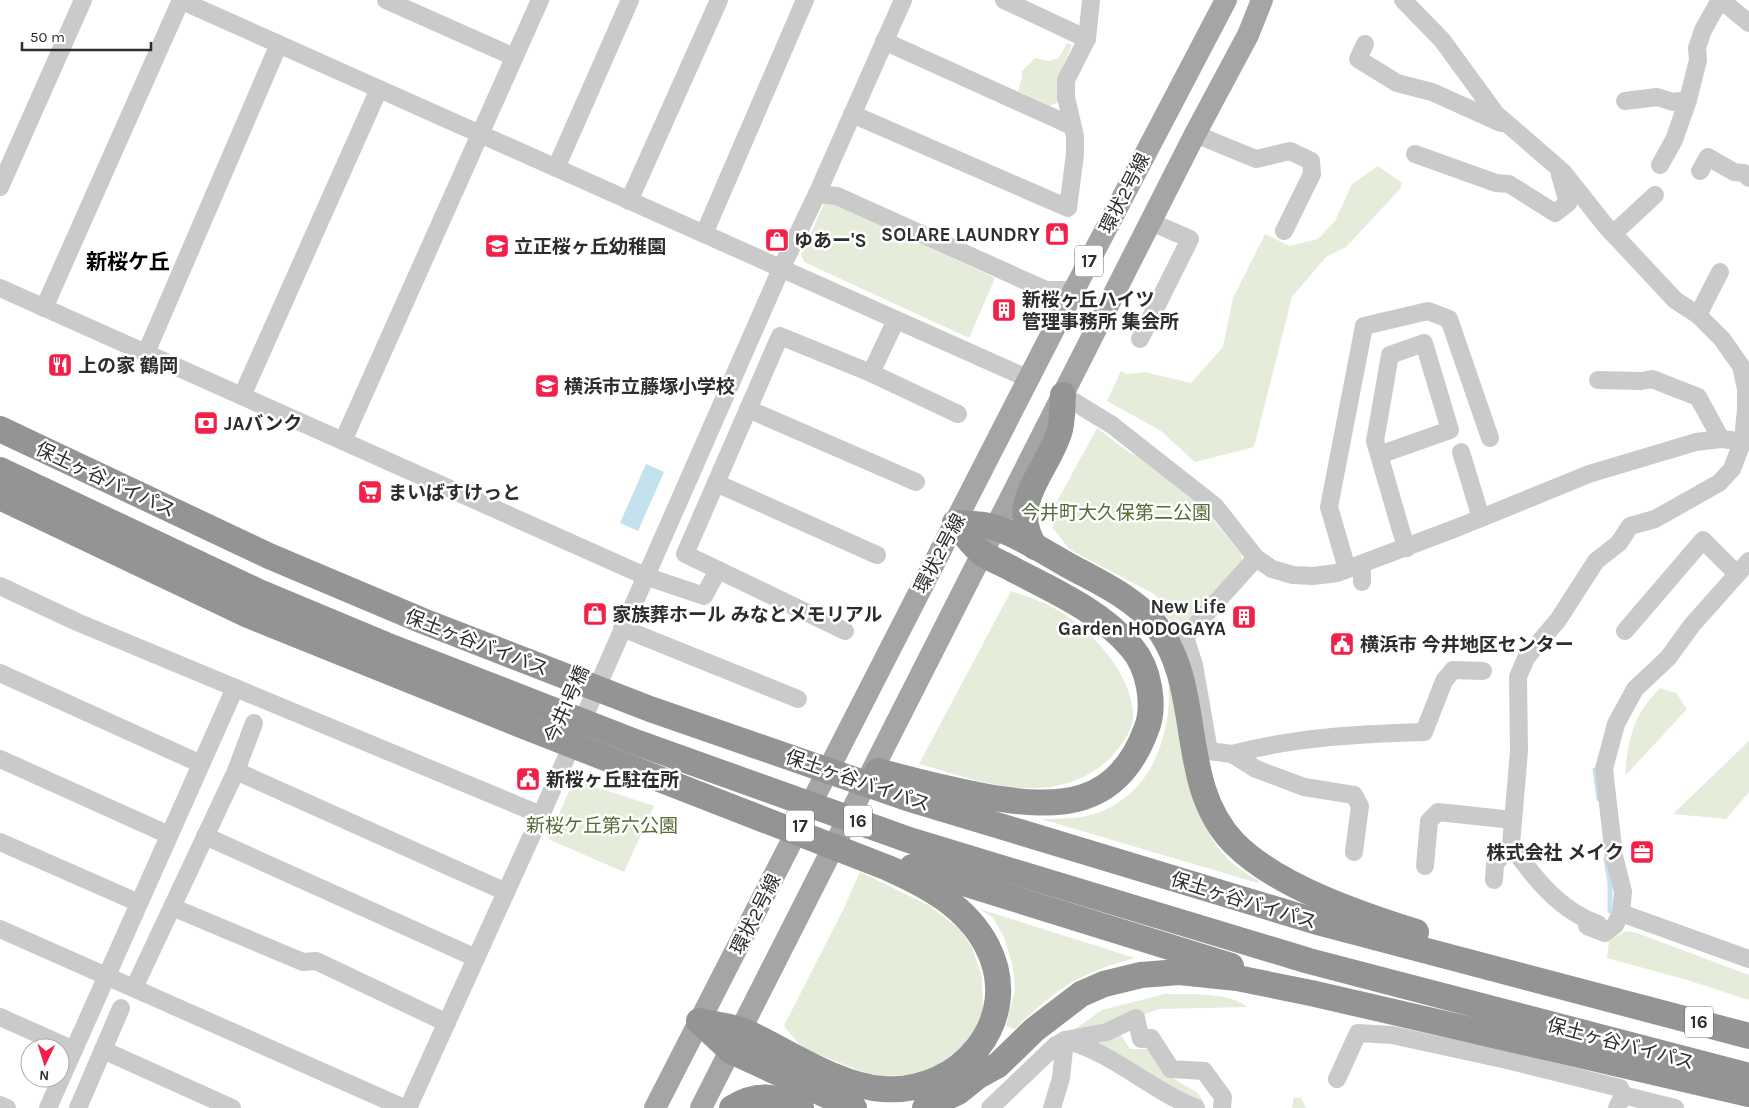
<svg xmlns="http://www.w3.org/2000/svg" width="1749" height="1108" font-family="Karla,'Noto Sans JP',sans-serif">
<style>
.green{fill:#e5ecd9}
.water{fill:#c3e2ee}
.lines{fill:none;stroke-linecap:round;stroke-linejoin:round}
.stream{stroke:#c3e2ee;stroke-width:5}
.minor{stroke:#cacaca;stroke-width:18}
.major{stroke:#a5a5a5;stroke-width:22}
.highway{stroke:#949494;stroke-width:26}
.labels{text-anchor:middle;stroke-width:5;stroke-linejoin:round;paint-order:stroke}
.shield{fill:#fff;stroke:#6c6c6c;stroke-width:1}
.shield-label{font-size:18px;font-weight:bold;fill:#2d2d2d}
.street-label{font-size:19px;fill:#2d2d2d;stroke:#fff}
.poi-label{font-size:19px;font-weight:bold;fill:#2d2d2d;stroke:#fff;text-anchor:start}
.park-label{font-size:19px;fill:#566c37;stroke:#fff}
.quarter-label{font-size:21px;font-weight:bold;fill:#000;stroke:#fff}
</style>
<rect width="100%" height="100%" fill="#fff"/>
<g class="green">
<polygon points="1067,43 1072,45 1057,80 1058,102 1050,106 1018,91 1022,78 1022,71 1035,58 1049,61 1059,58"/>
<polygon points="1378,166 1402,183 1400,189 1346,247 1326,257 1292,297 1254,447 1195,462 1161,431 1107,401 1121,371 1127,374 1145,372 1191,383 1223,347 1233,298 1265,234 1290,246 1318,239 1335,221 1352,184"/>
<polygon points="834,203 995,278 969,338 804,262 801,255 824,204"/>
<polygon points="1097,428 1130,453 1137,456 1207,512 1241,554 1243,563 1178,631 1157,603 1158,599 1154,594 1069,549 1053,528 1054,507"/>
<path d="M1011,591C1022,595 1035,599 1046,604C1085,622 1130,669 1133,712C1134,726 1126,740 1117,750C1103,768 1083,780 1060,785C1014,796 963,776 919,764Z"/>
<path d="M1168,662C1179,722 1185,827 1236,866C1243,872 1251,876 1259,881L1258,883L1041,819C1056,819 1072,819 1087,816C1138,803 1162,761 1168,712C1170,696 1168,679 1168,662Z"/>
<path d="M1660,688L1676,693L1687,709L1625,776C1628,739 1633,715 1660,688Z"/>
<polygon points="1749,741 1749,792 1726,819 1673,814"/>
<polygon points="574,780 654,806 624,872 548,839"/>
<polygon points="860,872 930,906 959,929 972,947 982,978 983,1011 976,1033 949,1062 913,1075 882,1076 863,1072 810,1051 800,1045 784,1026 843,910"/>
<path d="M980,909L1135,958C1079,973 1055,989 1015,1029L1006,1026L1015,990L1013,967L1004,937L993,918Z"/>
<polygon points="1626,931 1637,933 1749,975 1749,1000 1684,979 1607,958 1609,941"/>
<path d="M1165,994C1186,994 1232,992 1247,1007L1159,1009L1115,1025L1071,1032L1102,1010Z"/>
<polygon points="1121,1035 1130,1049 1151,1049 1171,1077 1198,1093 1203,1101 1198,1107 1092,1046"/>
<polygon points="1294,1097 1301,1098 1306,1108 1292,1108"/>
</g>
<polygon class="water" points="646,464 664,472 638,531 620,523"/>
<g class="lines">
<g class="stream">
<polyline points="1595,770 1599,799"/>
<polyline points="1606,859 1610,883 1610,911"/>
</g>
<g class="minor">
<polyline points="180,0 1029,379"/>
<polyline points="386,0 514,57"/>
<polyline points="1004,0 1087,39"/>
<polyline points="1403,0 1442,40 1496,114 1563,172 1605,225 1675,300 1698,315 1722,339 1741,366 1746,389 1746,409 1743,440 1732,469 1719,483 1655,519 1630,526 1619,543 1596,561 1558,620 1526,658 1518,677 1519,751 1511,845 1495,864 1494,880"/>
<polyline points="1721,0 1749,23"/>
<polyline points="884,41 1072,126"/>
<polyline points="1365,44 1358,59 1397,83 1432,92 1501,123"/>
<polyline points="1625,101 1657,97 1673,102 1688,100"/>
<polyline points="852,114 1068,208 1075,154 1075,136 1066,97 1066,80 1087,39 1091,0"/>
<polyline points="1195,134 1256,159 1290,151 1311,161 1312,174 1284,231"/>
<polyline points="1415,154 1496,183 1509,184 1555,213 1568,203 1560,175"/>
<polyline points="1660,165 1674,140 1688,100 1698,60 1697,48 1703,30 1720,0"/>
<polyline points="556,168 630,0"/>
<polyline points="1700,171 1708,157 1734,172 1744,173 1749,178"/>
<polyline points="0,187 83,0"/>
<polyline points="817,194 837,196 1046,290 1074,290"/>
<polyline points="629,201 719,0"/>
<polyline points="704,234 805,0"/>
<polyline points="1613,234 1655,195"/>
<polyline points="0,288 645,576 704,596 718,570"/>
<polyline points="44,308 181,0"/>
<polyline points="1698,315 1720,272"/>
<polyline points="1140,339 1190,239 1151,222"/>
<polyline points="146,353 279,44"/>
<polyline points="871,373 896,320"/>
<polyline points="1598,380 1642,381 1652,379 1698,397 1721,439"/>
<polyline points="1063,395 1112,425 1215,506 1256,558 1272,569 1293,575 1313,576 1337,573 1459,527 1589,474 1696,442 1721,439 1749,442"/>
<polyline points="242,396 379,89"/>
<polyline points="748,409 916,482"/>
<polyline points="343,441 540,0"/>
<polyline points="1461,452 1481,518"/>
<polyline points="1379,455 1450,430 1424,343 1390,355 1375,441 1402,534 1407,548"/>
<polyline points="716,483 877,555"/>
<polyline points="1256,558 1185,637 1194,665 1209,751 1232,754 1256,769 1304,787 1354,795 1360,806 1354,852"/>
<polyline points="1749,561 1692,625 1668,658 1635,689 1616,724 1604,769 1614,856 1623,892 1621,913 1749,959"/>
<polyline points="1362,564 1362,582"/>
<polyline points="1347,569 1329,507 1364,326 1428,311 1449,319 1490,438"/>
<polyline points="0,586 77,622 541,815"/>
<polyline points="622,628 798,699"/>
<polyline points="845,631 685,554 780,336 871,373 958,414"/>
<polyline points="1625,631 1703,540 1737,574"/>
<polyline points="0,673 201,764"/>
<path d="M1232,754C1296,737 1359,734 1424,732L1444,681L1453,670L1483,671"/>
<polyline points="0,759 169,835"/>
<polyline points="236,771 506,892"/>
<polyline points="205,836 476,958"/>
<polyline points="0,842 139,903"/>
<path d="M1511,845C1533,877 1560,911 1598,924"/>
<polyline points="1425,866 1429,821 1438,812 1513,820"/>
<polyline points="172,907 303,962 316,961 447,1023"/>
<polyline points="1587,926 1605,933 1615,925 1621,913"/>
<polyline points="0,929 404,1108"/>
<polyline points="134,988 236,771 254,723"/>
<polyline points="0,1017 74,1050"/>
<polyline points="103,1050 232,1108"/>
<polyline points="1337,1079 1358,1033 1392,1035 1507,1060 1620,1088 1623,1095"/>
<polyline points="0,1105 7,1108"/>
<polyline points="48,1108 235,688"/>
<polyline points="78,1108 121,1008"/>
<polyline points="408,1108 541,815 781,269 817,194 903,0"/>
<path d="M990,1108L1056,1045L1065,1040C1114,1053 1150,1090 1196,1108"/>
<polyline points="1052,1108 1061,1078 1065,1040 1107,1032 1136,1018 1141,1039 1151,1038 1171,1069 1204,1071 1223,1097 1222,1108"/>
<polyline points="1617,1108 1623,1095 1675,1108"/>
</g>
<g class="major">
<polyline points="655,1108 1074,290 1226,0"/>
<polyline points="701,1108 1195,134 1248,35 1262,0"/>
</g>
<g class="highway">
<polyline points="0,429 269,556 423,621 650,709 907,798 1321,923 1749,1036"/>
<polyline points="0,470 259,592 386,645 638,743 909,840 1309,961 1749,1076"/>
<path d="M0,497L248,615L526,727L888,868C927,885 967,907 987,946C1025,1019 960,1095 883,1089C837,1086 786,1050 744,1031C730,1026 714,1024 699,1021"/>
<path d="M955,523C968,524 984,523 996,528C1023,537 1049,555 1073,568C1101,583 1133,598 1154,623C1206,685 1175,782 1234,843C1276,886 1359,914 1416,932"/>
<path d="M1035,547C1007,504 1046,473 1059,433C1063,422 1062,407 1063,395"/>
<path d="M878,771C914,781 951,790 988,797C1059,809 1117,808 1146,730C1156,706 1149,668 1132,648C1101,612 1057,592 1016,571C1006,565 993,560 983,554C972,546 964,533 955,523"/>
<polyline points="912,867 1231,966"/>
<polyline points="700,1022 731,1051 854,1108"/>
<path d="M732,1108C758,1092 774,1096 801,1108"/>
<polyline points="925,1108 958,1092 978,1076 998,1065 1034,1030 1081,994 1104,984 1141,975 1179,972 1237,978 1311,993 1749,1094"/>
</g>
</g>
<defs>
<symbol id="shop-square" viewBox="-11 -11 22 22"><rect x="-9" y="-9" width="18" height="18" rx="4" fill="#f32049" stroke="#fff"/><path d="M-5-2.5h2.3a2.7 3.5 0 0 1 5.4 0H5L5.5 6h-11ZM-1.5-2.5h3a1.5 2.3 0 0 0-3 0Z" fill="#fff"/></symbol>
<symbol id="school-square" viewBox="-11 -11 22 22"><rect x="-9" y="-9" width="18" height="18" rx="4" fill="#f32049" stroke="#fff"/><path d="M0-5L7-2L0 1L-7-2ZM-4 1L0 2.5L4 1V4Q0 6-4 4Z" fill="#fff"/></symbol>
<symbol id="building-square" viewBox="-11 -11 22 22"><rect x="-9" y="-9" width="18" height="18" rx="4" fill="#f32049" stroke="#fff"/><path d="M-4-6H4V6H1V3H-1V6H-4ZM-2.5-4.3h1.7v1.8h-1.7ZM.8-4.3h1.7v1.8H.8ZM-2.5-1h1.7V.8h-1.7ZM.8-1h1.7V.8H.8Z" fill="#fff"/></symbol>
<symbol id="restaurant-square" viewBox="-11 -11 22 22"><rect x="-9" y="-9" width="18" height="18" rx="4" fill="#f32049" stroke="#fff"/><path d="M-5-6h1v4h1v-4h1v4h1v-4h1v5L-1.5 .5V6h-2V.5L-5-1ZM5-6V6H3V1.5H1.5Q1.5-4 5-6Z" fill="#fff"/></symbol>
<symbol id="bank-square" viewBox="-11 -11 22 22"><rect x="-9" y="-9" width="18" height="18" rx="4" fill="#f32049" stroke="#fff"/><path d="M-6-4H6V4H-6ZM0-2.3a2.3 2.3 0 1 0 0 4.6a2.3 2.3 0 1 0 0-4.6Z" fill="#fff"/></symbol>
<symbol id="supermarket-square" viewBox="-11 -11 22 22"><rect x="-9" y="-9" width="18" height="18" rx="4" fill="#f32049" stroke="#fff"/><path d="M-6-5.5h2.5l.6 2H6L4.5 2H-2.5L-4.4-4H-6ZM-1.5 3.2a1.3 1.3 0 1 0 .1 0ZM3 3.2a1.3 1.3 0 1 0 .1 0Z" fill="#fff"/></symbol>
<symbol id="civic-square" viewBox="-11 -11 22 22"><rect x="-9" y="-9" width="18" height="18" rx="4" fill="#f32049" stroke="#fff"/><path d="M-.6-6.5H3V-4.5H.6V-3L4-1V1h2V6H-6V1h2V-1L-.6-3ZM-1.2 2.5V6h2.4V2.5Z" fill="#fff"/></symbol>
<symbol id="office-square" viewBox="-11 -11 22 22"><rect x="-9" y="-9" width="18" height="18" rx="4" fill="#f32049" stroke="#fff"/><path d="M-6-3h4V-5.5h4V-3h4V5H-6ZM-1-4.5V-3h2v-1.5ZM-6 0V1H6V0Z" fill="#fff"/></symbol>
</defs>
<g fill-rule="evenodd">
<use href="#shop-square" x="1043" y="220" width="28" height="28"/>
<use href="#shop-square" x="763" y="226" width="28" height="28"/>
<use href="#school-square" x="483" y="232" width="28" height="28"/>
<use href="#building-square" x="990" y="296" width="28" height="28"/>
<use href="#restaurant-square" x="46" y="351" width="28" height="28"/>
<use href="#school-square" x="533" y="372" width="28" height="28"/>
<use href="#bank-square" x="192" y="409" width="28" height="28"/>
<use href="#supermarket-square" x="356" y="478" width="28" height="28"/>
<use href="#shop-square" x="581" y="600" width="28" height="28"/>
<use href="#building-square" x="1230" y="603" width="28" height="28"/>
<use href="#civic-square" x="1328" y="630" width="28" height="28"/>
<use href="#civic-square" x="514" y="765" width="28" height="28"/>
<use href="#office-square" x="1628" y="838" width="28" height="28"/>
</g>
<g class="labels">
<g class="shield">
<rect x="1075" y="245.5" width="28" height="31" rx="4"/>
<rect x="844" y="805.5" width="28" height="31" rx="4"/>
<rect x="786" y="810.5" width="28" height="31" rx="4"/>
<rect x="1685" y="1006.5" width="28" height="31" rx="4"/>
</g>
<g class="shield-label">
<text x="1089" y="267">17</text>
<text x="858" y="827">16</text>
<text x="800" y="832">17</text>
<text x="1699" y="1028">16</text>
</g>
<g class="street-label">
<text transform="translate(1124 193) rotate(-63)" y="7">環状2号線</text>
<text transform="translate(106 479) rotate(25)" y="7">保土ヶ谷バイパス</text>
<text transform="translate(939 553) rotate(-62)" y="7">環状2号線</text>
<text transform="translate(477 642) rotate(21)" y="7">保土ヶ谷バイパス</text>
<text transform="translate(566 704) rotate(-66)" y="7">今井1号橋</text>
<text transform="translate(858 780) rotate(19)" y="7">保土ヶ谷バイパス</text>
<text transform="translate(1244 900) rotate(17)" y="7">保土ヶ谷バイパス</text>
<text transform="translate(755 914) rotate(-63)" y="7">環状2号線</text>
<text transform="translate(1621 1043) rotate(15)" y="7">保土ヶ谷バイパス</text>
</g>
<g class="poi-label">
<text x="1040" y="241" text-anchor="end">SOLARE LAUNDRY</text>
<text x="794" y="247">ゆあー'S</text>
<text x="514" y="253">立正桜ヶ丘幼稚園</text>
<text x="1022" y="306">新桜ヶ丘ハイツ<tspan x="1022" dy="22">管理事務所 集会所</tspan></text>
<text x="78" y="372">上の家 鶴岡</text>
<text x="564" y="393">横浜市立藤塚小学校</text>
<text x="224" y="430">JAバンク</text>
<text x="388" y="499">まいばすけっと</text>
<text x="1226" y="613" text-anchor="end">New Life<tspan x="1226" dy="22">Garden HODOGAYA</tspan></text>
<text x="612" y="621">家族葬ホール みなとメモリアル</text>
<text x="1360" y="651">横浜市 今井地区センター</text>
<text x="546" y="786">新桜ヶ丘駐在所</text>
<text x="1624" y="859" text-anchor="end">株式会社 メイク</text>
</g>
<g class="park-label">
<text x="1116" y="519">今井町大久保第二公園</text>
<text x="602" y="832">新桜ケ丘第六公園</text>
</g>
<g class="quarter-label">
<text x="128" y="269">新桜ケ丘</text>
</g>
</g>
<g transform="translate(45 1063) rotate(184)"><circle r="24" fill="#ffffff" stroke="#ababab"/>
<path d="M0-4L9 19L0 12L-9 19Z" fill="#f32049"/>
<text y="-8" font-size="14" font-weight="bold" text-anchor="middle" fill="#2d2d2d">N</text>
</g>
<path d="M22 42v8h129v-8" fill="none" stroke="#2d2d2d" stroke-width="2.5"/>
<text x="30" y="42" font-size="15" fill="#2d2d2d" stroke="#ffffff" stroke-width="4" paint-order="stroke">50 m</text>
</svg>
